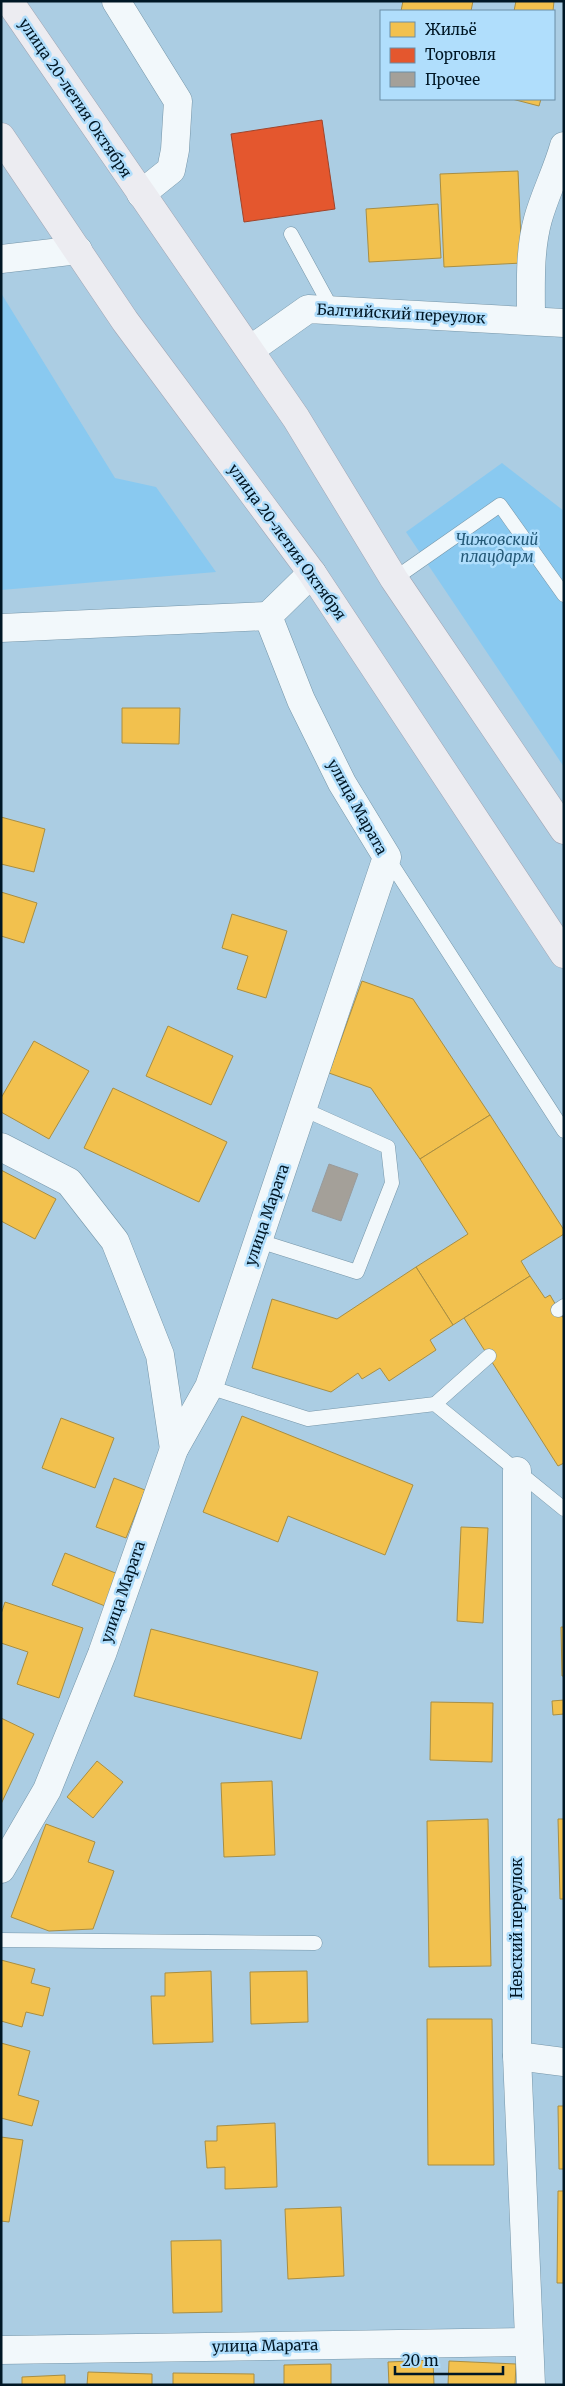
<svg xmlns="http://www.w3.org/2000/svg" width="565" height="2386" font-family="Merriweather,serif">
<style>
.green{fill:#89c9f0}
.homes{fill:#f2c14e;stroke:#a98e42}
.shops{fill:#e4572e;stroke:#a0442b}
.building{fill:#a4a099;stroke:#989b9c}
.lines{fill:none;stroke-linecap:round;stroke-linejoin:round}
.lane-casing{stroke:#7595a8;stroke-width:15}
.street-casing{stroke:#7595a8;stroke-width:29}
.primary-casing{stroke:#9fa6b5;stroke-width:29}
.lane{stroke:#f2f8fb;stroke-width:14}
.street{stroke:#f2f8fb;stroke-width:28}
.primary{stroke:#ececf1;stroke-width:28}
.labels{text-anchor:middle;stroke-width:5;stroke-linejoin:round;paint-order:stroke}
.street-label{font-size:15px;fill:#001725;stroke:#b0defc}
.park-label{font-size:15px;font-style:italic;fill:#245977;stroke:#b0defc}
</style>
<rect width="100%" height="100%" fill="#abcde3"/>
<g class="green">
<polygon points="1,293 115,478 156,487 216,572 1,590"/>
<polygon points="502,463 564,511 564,767 406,532"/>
</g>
<g class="homes">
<polygon points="403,1 473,1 471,11 401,11"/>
<polygon points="516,1 554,1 553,11 514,11"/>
<polygon points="512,99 541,99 539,106"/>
<polygon points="518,171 522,263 444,267 440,174"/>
<polygon points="438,204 441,258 369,262 366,209"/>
<polygon points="122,708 180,708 179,744 122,743"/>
<polygon points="1,817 45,829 34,872 1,864"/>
<polygon points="1,892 37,903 24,943 1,936"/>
<polygon points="232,914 287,931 266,998 237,989 248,956 222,948"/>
<polygon points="362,981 413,999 490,1115 420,1159 371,1088 329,1073"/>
<polygon points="168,1026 233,1056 211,1105 146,1076"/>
<polygon points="34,1041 89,1071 49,1139 1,1112 1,1098"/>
<polygon points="113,1088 227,1142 199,1202 84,1148"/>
<polygon points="490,1115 564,1230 564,1234 521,1261 530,1276 453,1325 416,1267 468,1234 420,1159"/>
<polygon points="1,1170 56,1199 35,1239 1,1221"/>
<polygon points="416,1267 453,1325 430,1340 436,1350 389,1381 380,1368 362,1379 358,1373 331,1392 252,1368 272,1299 337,1319"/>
<polygon points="530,1276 545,1298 550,1295 564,1319 564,1463 558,1466 464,1318"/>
<polygon points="242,1416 413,1485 385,1555 288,1516 278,1542 203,1512"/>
<polygon points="61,1418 114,1438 95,1488 42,1468"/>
<polygon points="114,1478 145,1490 126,1538 96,1527"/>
<polygon points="461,1527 488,1528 483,1623 457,1621"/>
<polygon points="65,1553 118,1574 105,1606 52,1585"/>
<polygon points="5,1602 83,1628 59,1698 17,1684 28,1652 1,1643 1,1614"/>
<polygon points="561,1627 564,1627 564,1676 562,1676"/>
<polygon points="151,1629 318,1672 301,1739 134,1696"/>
<polygon points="564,1700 564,1714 553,1715 552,1701"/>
<polygon points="431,1702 493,1703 492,1762 430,1760"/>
<polygon points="1,1718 34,1734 1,1804"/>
<polygon points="97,1761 123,1782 93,1818 67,1797"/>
<polygon points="272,1781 275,1855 224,1857 221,1783"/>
<polygon points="488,1819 491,1966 429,1967 427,1821"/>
<polygon points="558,1819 564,1819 564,1899 560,1899"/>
<polygon points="46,1824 95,1842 88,1862 114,1871 93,1929 49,1931 11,1917"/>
<polygon points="1,1960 35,1969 31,1983 50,1988 43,2016 26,2012 22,2027 1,2021"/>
<polygon points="211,1971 213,2042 153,2044 151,1996 165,1996 165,1973"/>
<polygon points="307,1971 308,2022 251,2024 250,1972"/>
<polygon points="427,2019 492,2019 494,2165 428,2165"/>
<polygon points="1,2043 30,2051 18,2095 39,2101 32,2126 1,2118"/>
<polygon points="558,2106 564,2106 564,2169 559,2169"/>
<polygon points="275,2123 277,2187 225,2189 225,2167 207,2168 205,2141 217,2141 217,2126"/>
<polygon points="1,2137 23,2140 9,2222 1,2221"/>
<polygon points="558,2191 564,2191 564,2283 557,2283"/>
<polygon points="341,2207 344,2276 288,2279 285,2209"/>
<polygon points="221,2240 222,2312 173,2313 171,2241"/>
<polygon points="433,2360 434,2385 389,2385 388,2362"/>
<polygon points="449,2361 516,2364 515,2385 448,2385"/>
<polygon points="331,2364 331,2385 284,2385 284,2365"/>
<polygon points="88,2372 152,2374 152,2385 87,2385"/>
<polygon points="173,2373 254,2374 254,2385 173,2385"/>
<polygon points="65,2375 65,2385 22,2385 22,2377"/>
</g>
<polygon class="shops" points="322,120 335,209 244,222 231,134"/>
<polygon class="building" points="329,1164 358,1174 341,1221 312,1211"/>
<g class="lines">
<defs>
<g id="lane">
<polyline points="291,234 333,311"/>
<polyline points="394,579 500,505 564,595"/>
<polyline points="387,857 564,1131"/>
<polyline points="259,1241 357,1272 392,1183 388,1147 303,1109"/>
<polyline points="558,1310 564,1306"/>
<polyline points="209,1387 308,1419 435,1404 564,1509"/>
<polyline points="435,1404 489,1356"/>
<polyline points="1,1940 315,1943"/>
</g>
<g id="street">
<polyline points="116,1 178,101 175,150 171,170 141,194"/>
<polyline points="1,259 78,250"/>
<path d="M531,320C531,287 529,251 538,219C545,194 557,171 564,146"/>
<polyline points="250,350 308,309 564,323"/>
<polyline points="1,628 268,616"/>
<polyline points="1,1147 69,1182 115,1241 160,1355 174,1449"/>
<polyline points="517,1471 517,2056 531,2385"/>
<polyline points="1,1869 47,1790 102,1654 174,1449 209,1387 387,857 342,783 301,700 268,616 312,573"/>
<polyline points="517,2056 564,2062"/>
<polyline points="1,2350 529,2342"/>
</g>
<g id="primary">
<polyline points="9,1 296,418 394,579 564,830"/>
<polyline points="1,137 125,321 312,573 564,954"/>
</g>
</defs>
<use href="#lane" class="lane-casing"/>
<use href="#street" class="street-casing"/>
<use href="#primary" class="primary-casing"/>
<use href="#lane" class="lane"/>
<use href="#street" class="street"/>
<use href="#primary" class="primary"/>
</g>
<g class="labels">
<g class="street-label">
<text transform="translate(75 98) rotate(56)" y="5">улица 20-летия Октября</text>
<text transform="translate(401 314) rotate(3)" y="5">Балтийский переулок</text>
<text transform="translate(287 542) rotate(54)" y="5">улица 20-летия Октября</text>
<text transform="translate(357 807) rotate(61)" y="5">улица Марата</text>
<text transform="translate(267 1215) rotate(-71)" y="5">улица Марата</text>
<text transform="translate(123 1592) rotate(-71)" y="5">улица Марата</text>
<text transform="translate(517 1928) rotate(-90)" y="5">Невский переулок</text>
<text transform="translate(265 2346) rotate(-1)" y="5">улица Марата</text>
</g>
<g class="park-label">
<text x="497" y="545">Чижовский<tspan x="497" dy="17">плацдарм</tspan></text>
</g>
</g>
<rect width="565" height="2386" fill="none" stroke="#001725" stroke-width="5"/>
<rect x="380" y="10" width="175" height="90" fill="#b0defc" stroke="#6a8ea6"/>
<rect x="390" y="22" width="25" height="15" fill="#f2c14e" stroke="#6a8ea6"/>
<text x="425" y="35" font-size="15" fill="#001725">Жильё</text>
<rect x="390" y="48" width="25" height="15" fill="#e4572e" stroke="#6a8ea6"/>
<text x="425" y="60" font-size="15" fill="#001725">Торговля</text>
<rect x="390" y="72" width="25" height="15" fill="#a4a099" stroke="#6a8ea6"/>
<text x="425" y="85" font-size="15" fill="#001725">Прочее</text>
<path d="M395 2366v8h108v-8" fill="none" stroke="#001725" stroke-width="2.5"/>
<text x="402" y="2366" font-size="15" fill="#001725" stroke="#b0defc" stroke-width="4" paint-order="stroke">20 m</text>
</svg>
